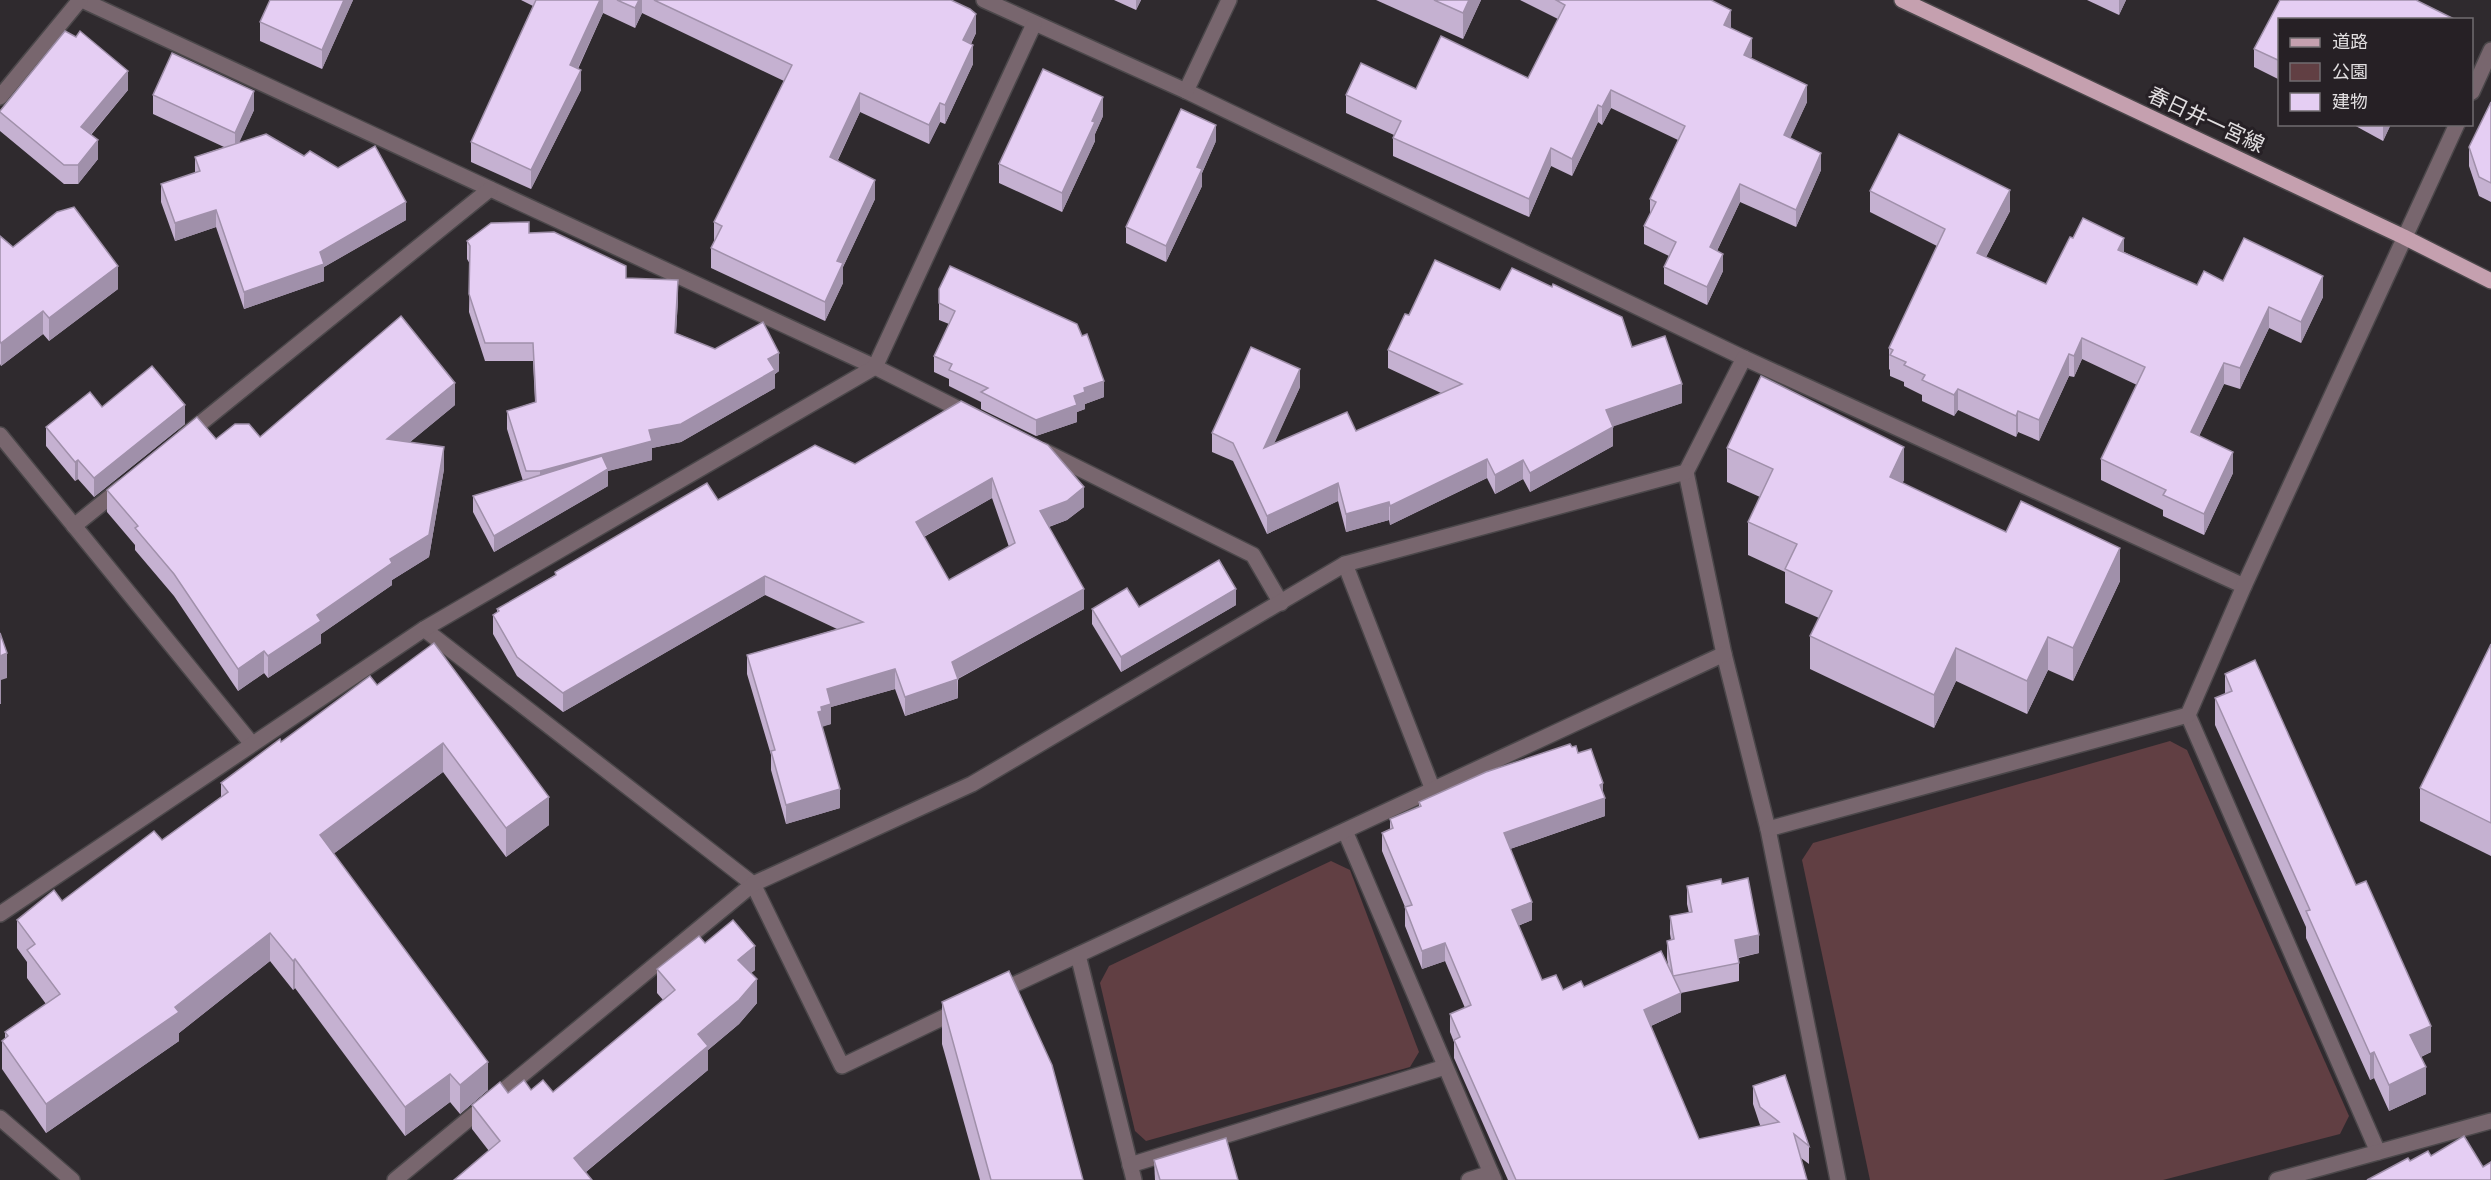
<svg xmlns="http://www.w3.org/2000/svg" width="2491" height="1180" font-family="'Noto Serif','Noto Sans JP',serif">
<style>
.green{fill:#613f43}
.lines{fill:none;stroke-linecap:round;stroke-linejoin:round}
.minor-casing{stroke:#4b474a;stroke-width:18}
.major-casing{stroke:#4b474a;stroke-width:18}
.minor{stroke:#78666e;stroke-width:15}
.major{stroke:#c5a0af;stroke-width:15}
.wall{fill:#c5b1d1;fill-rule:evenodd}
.shaded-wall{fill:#a090aa}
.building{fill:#e5cef3;stroke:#a090aa;stroke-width:1.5;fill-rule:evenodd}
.labels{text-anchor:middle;stroke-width:6;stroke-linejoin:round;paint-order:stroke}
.street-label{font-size:21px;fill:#e1dee0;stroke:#262025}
</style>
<rect width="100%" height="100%" fill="#2f2a2e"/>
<g class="green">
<polygon points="2170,741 2187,750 2349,1116 2340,1134 2163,1180 1870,1180 1802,860 1813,843"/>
<polygon points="1331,861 1350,870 1419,1052 1410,1067 1146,1141 1135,1131 1100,983 1109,966"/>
</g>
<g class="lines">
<defs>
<g id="minor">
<polyline points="82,0 875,367 971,415"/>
<polyline points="984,0 1186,91 1744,358 2244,586"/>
<polyline points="1186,91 1229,0"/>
<polyline points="2472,92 2491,50"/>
<polyline points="0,97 80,0"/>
<polyline points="1744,358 1686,472 1724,654 1768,829 1838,1180"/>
<polyline points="0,435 252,744"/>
<polyline points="186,435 490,189"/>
<polyline points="1044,451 1253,555 1281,603"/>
<polyline points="74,526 121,488"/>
<polyline points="1345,564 1433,790"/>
<polyline points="424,629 753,884 842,1066 961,1009"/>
<polyline points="2188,715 2378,1152"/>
<polyline points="1768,829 2188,715 2244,586 2457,124"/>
<polyline points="1345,831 1494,1180"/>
<polyline points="0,914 424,629 875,367 1034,24"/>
<polyline points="1078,955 1134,1180"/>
<polyline points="996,993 1724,654"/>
<polyline points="0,1118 72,1180"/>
<polyline points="1130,1165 1445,1067"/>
<polyline points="395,1180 753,884 972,784 1345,564 1686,472"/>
<polyline points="1469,1180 1491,1173"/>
<polyline points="2277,1180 2491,1121"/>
</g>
<polyline id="major" points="1902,0 2404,237 2491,281"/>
</defs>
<use href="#minor" class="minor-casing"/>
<use href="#major" class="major-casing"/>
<use href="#minor" class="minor"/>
<use href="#major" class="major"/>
</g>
<g class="wall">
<polygon points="353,0 322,69 260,41 260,22"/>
<polygon points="521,0 951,0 976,33 971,44 973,64 945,124 940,122 929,144 860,112 838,160 875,199 843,267 843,283 825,321 711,268 711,248 714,242 714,222 784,81 642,13 635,28 603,13 578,69 581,90 531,189 471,162 471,142 533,6"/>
<polygon points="1114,0 1141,0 1136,10"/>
<polygon points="1376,0 1481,0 1463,39"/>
<polygon points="1520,0 1711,0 1731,27 1731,28 1752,56 1751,58 1807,102 1790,138 1821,170 1796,227 1740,202 1717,251 1723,271 1707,305 1664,284 1664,267 1669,256 1644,244 1644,226 1650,214 1650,199 1678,140 1611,108 1602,125 1598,122 1572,176 1551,166 1529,217 1393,156 1393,138 1394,135 1346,113 1346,95 1528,78 1558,19"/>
<polygon points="2087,0 2126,0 2119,15"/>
<polygon points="2280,20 2280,80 2254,67 2254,49"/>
<polygon points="128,90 91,135 98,159 78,184 64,184 0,131 0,111"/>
<polygon points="153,95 254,110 239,142 406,220 324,267 324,281 244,309 216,227 175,241 161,202 161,184 195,173 195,157 224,147 153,114"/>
<polygon points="2491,102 2491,202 2479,196 2469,166 2469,147"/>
<polygon points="1103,116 1095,134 1095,141 1062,212 999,183 999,164"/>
<polygon points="2352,124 2391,124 2383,141"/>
<polygon points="1216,141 1202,173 1202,186 1166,262 1126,243 1126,227"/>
<polygon points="1870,191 2010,211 1986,257 2046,284 2124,252 2197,285 2223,281 2323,297 2301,343 2269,328 2240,389 2224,384 2199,436 2233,473 2204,535 2163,516 2163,510 2101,480 2101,459 2137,385 2082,359 2074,377 2069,376 2039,441 2018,432 2016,437 1958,410 1954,416 1922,401 1922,395 1904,386 1904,382 1890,376 1890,370 1889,369 1889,348 1937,246 1870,212"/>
<polygon points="529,233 626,278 678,299 676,333 715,349 779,371 775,374 775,388 681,442 652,448 652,460 608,471 608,486 494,552 473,512 473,496 523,481 507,429 507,411 535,402 533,361 485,361 469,312 470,264 467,259 467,241"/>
<polygon points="0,236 13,247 118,289 49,341 43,334 1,366 0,364"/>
<polygon points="939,289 1104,397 1085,404 1085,409 1077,412 1077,422 1036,436 981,409 981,402 949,386 949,379 934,372 934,356 949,324 939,320"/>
<polygon points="1500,290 1632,347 1682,403 1613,426 1613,446 1530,492 1523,479 1495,494 1487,478 1390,525 1389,520 1346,532 1338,501 1267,534 1233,461 1212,452 1212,433 1300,387 1274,443 1356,431 1441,393 1388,368 1388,350 1409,315"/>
<path d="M961,401L1084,507L1067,520L1049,527L1084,609L958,679V698L905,716L895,689L831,707V724L822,726L840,808L786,824L771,770V755L747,674V655L837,629L765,595L563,712L517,676L493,634V615L497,612V609L555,575V572L718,500L855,464ZM992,498L1009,547L949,580L924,537Z"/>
<polygon points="455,405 410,442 444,469 429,557 392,580 392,585 321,634 321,643 268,678 264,673 238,691 174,596 135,550 135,545 107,512 107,490 260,437"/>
<polygon points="102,407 185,424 94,497 78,479 75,481 46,446 46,427"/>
<polygon points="1727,448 1904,480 1902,483 2006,532 2120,581 2073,681 2048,670 2027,714 1956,681 1934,728 1810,669 1810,636 1819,618 1785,603 1785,572 1748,555 1748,522 1760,497 1727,482"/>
<polygon points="1236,605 1121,672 1092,624 1092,609"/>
<polygon points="2491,644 2491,856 2420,821 2420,788"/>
<polygon points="2225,674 2431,1052 2421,1057 2426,1094 2389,1111 2374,1078 2370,1080 2306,938 2306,927 2215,725 2215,698 2225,694"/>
<polygon points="377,685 549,825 506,857 443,772 333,854 488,1090 460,1114 450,1102 405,1136 295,988 293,990 270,961 179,1033 179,1041 46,1133 2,1069 2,1041 5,1038 5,1032 46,1004 27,978 27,962 17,948 17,920 62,901 162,840 221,797 221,783 281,742"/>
<polygon points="1572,747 1578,753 1603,793 1605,816 1510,849 1532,920 1518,926 1542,980 1563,990 1584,987 1668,964 1667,959 1667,941 1671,940 1670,934 1670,916 1689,913 1687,904 1687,886 1722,884 1759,953 1739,958 1739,981 1681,993 1681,1012 1651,1026 1699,1139 1761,1126 1760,1125 1753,1104 1753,1086 1809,1146 1809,1164 1801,1158 1807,1180 1508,1180 1454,1058 1454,1042 1450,1032 1450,1014 1465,1008 1445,961 1422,969 1405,926 1405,907 1382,851 1382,833 1390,829 1390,819 1419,807 1419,802"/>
<polygon points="705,943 755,970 751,973 757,1003 739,1024 708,1050 708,1070 586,1172 489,1151 472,1129 472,1105 508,1093 531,1090 553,1092 663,1000 657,993 657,969"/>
<polygon points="942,1002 1083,1180 980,1180 942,1044"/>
<polygon points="1154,1160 1238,1180 1155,1180"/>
</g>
<g class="shaded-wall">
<polygon points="344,0 353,0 322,69 322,50"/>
<polygon points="600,0 603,0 603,13 570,85 570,65"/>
<polygon points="639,0 642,0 642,13 635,28 635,8"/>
<polygon points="1136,0 1141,0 1136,10"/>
<polygon points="1469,0 1481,0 1463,39 1463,13"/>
<polygon points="2119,0 2126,0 2119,15"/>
<polygon points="1731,10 1731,27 1724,43 1724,25"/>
<polygon points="976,14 976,33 963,59 963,40"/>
<polygon points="1752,38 1752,56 1744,73 1744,55"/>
<polygon points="973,45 973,64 945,124 945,105"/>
<polygon points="581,70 581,90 531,189 531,170"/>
<polygon points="128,71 128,90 81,146 81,127"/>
<polygon points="1807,85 1807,102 1784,152 1784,135"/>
<polygon points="1611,90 1611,108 1602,125 1602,107"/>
<polygon points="254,91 254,110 235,152 235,133"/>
<polygon points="860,93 860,112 830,176 830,157"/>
<polygon points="1103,97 1103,116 1095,134 1095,141 1062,212 1062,193 1092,121"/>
<polygon points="940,103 940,122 929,144 929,125"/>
<polygon points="1598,105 1598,122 1572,176 1572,159"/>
<polygon points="2383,124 2391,124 2383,141"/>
<polygon points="1216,125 1216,141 1202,173 1202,186 1166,262 1166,246 1197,167"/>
<polygon points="98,140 98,159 78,184 78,165"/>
<polygon points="1551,148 1551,166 1529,217 1529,199"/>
<polygon points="1821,153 1821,170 1796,227 1796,210"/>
<polygon points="875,180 875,199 843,267 843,283 825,321 825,302 837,261"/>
<polygon points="1740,184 1740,202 1710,265 1710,247"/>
<polygon points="2010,190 2010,211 1977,274 1977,253"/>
<polygon points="406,202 406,220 324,267 324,281 244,309 244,292 320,252"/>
<polygon points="216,210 216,227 175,241 175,223"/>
<polygon points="2124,238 2124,260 2118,250"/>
<polygon points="1723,254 1723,271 1707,305 1707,287"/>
<polygon points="118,266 118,289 49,341 49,318"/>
<polygon points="2323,276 2323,297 2301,343 2301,322"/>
<polygon points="678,280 678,299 675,351 675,333"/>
<polygon points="2269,307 2269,328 2240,389 2240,368"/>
<polygon points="43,311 43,334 1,366 1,343"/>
<polygon points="2082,338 2082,359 2074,377 2074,356"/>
<polygon points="779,353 779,371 775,374 775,388 681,442 652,448 652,460 608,471 608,486 494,552 494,536 540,489 540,471 649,430"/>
<polygon points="2069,354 2069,376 2039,441 2039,420"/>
<polygon points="2224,363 2224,384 2191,453 2191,432"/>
<polygon points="1300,369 1300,387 1264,466 1264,448"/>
<polygon points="1104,381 1104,397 1085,404 1085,409 1077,412 1077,422 1036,436 1036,420 1074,396 1084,388"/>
<polygon points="455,383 455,405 387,461 387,439"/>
<polygon points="1682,384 1682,403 1606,429 1606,410"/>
<polygon points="1958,389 1958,410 1954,416 1954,395"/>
<polygon points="185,405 185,424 94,497 94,478"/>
<polygon points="2018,411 2018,432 2016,437 2016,416"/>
<polygon points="1613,427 1613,446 1530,492 1530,473"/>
<polygon points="444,447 444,469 429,557 392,580 392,585 321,634 321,643 268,678 268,656 317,615 390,559"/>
<polygon points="1904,447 1904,480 1890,510 1890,477"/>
<polygon points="2233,452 2233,473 2204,535 2204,514"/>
<polygon points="1487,459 1487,478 1390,525 1390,506"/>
<polygon points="78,460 78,479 75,481 75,462"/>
<polygon points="1523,460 1523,479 1495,494 1495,475"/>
<polygon points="992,478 992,498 916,541 916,522"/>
<polygon points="1338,483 1338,501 1267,534 1267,516"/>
<polygon points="1084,487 1084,507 1067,520 1040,530 1040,511"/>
<polygon points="1389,502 1389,520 1346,532 1346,514"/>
<polygon points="2120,548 2120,581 2073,681 2073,648"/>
<polygon points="765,576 765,595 563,712 563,693"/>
<polygon points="1084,589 1084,609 957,679 958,698 905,716 905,697 952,662"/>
<polygon points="1236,589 1236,605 1121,672 1121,657"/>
<polygon points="2048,637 2048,670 2027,714 2027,681"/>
<polygon points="1956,648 1956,681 1934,728 1934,695"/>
<polygon points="264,651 264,673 238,691 238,669"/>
<polygon points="7,653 7,678 1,680 1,704 0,704 0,656"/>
<polygon points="895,669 895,689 831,707 831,724 822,727 818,712 827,689"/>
<polygon points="443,743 443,772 320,864 320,835"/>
<polygon points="1603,783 1603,799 1605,798 1605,816 1504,851 1504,833"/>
<polygon points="840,789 840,808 786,824 786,805"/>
<polygon points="549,797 549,825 506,857 506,828"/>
<polygon points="1532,902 1532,920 1512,928 1512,910"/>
<polygon points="270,933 270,961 179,1033 179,1041 46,1133 46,1104 175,1007"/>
<polygon points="1759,935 1759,953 1735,958 1735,940"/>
<polygon points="1445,943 1445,961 1422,969 1422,951"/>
<polygon points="755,946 755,970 738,984 738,960"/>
<polygon points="295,959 295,988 293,990 293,961"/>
<polygon points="757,979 757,1003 739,1024 708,1050 708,1070 576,1180 574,1158 698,1034"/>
<polygon points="1681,993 1681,1012 1644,1029 1644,1010"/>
<polygon points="2431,1026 2431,1052 2410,1062 2410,1035"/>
<polygon points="2374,1052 2374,1078 2370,1080 2370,1054"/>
<polygon points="488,1062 488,1090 460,1114 460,1085"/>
<polygon points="2426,1067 2426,1094 2389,1111 2389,1085"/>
<polygon points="450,1074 450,1102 405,1136 405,1107"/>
</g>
<g class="building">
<polygon points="270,0 344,0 322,50 260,22"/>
<polygon points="536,0 600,0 570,65 581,70 531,170 471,142"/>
<polygon points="617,0 639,0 635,8"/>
<polygon points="654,0 951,0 970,9 976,14 963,40 973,45 945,105 940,103 929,125 860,93 830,157 875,180 837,261 843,263 825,302 711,248 722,226 714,222 792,65"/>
<polygon points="1434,0 1469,0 1463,13"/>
<polygon points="1556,0 1711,0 1731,10 1724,25 1752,38 1744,55 1807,85 1784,135 1821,153 1796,210 1740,184 1710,247 1723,254 1707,287 1664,267 1676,242 1644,226 1656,202 1650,199 1685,126 1611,90 1602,107 1598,105 1572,159 1551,148 1529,199 1393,138 1401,121 1346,95 1361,63 1416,89 1441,36 1528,78 1565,5"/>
<polygon points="2280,0 2416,0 2456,20 2280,20 2280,61 2254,49"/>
<polygon points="65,31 76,37 80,31 128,71 81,127 98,140 78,165 64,165 0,112 0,111"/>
<polygon points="172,53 254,91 235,133 153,95"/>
<polygon points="1043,69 1103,97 1092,121 1095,122 1062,193 999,164"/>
<polygon points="2491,102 2491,183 2479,177 2469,147"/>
<polygon points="1181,109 1216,125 1197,167 1202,169 1166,246 1126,227"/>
<polygon points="266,134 304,156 310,151 338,168 375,146 406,202 320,252 324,264 244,292 216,210 175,223 161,184 200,171 195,157"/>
<polygon points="1899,134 2010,190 1977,253 2046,284 2070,237 2073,238 2083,218 2124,238 2118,250 2197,285 2204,271 2223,281 2244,238 2323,276 2301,322 2269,307 2240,368 2224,363 2191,432 2233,452 2204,514 2163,495 2166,490 2101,459 2145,367 2082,338 2074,356 2069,354 2039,420 2018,411 2016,416 1958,389 1954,395 1922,380 1925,375 1904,365 1906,362 1890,355 1893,350 1889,348 1945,229 1870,191"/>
<polygon points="74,207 118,266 49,318 43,311 1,343 0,341 0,236 13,247 57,212"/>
<polygon points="529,222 529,233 554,232 626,266 626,278 678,280 675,333 715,349 763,322 779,353 768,359 775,370 681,424 649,430 652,441 540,471 526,471 507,411 536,402 533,343 485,343 469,294 470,246 467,241 491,223"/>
<polygon points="1435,260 1500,290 1512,268 1552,287 1553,284 1622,317 1632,347 1665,336 1682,384 1606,410 1613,427 1530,473 1523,460 1495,475 1487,459 1390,506 1389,502 1346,514 1338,483 1267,516 1233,443 1212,433 1251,347 1300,369 1264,448 1347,412 1356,431 1462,384 1388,350 1405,314 1409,315"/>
<polygon points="950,266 1077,324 1082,336 1087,334 1104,381 1084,388 1085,392 1074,396 1077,405 1036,420 981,392 988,388 949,370 952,364 934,356 955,311 939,303 939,289"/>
<polygon points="401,316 455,383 387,439 444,447 429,535 390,559 392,563 317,615 321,621 268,656 264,651 238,669 174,574 135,528 138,526 107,490 197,417 216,439 235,424 249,424 260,437"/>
<polygon points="152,366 185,405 94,478 78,460 75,462 46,427 90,392 102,407"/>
<polygon points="1761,376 1904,447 1890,477 2006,532 2021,501 2120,548 2073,648 2048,637 2027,681 1956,648 1934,695 1810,636 1832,591 1785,569 1797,544 1748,522 1773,469 1727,448"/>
<path d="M961,401L1048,445L1084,487L1067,501L1040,511L1084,589L952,662L958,679L905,697L895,669L827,689L831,704L821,707L822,711L818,712L840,789L786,805L771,751L775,750L747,655L863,622L765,576L563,693L517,657L493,615L499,611L497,609L556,575L555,572L707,483L718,500L815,445L855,464ZM992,478L1015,543L949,580L916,522Z"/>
<polygon points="602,456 608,469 494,536 473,496"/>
<polygon points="1219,560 1236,589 1121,657 1092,609 1127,588 1139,607"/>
<polygon points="0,633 7,653 0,656"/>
<polygon points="434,643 549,797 506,828 443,743 320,835 488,1062 460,1085 450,1074 405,1107 295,959 293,961 270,933 175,1007 179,1012 46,1104 2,1041 8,1036 5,1032 60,994 27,950 35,944 17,920 54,890 62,901 154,831 162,840 228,792 221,783 280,739 281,742 370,676 377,685"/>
<polygon points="2491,644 2491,823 2420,788"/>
<polygon points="2255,660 2356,885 2366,881 2431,1026 2410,1035 2426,1067 2389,1085 2374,1052 2370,1054 2306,911 2310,910 2215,698 2232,691 2225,674"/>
<polygon points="1570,744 1572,747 1576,746 1578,753 1591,749 1603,783 1600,785 1605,798 1504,833 1532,902 1512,910 1542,980 1556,975 1563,990 1581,981 1584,987 1661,951 1673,976 1667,941 1674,939 1670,916 1692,912 1687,886 1721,879 1722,884 1748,878 1759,935 1735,940 1739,963 1673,976 1681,993 1644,1010 1699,1139 1779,1122 1760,1107 1753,1086 1785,1075 1809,1146 1794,1134 1807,1180 1516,1180 1454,1040 1460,1037 1450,1014 1471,1005 1445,943 1422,951 1405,907 1412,905 1382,833 1393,828 1390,819 1421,806 1419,802 1486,772"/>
<polygon points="733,920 755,946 738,960 757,979 739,1000 698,1034 708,1046 574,1158 592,1180 454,1180 500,1141 472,1105 500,1082 508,1093 524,1080 531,1090 543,1080 553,1092 675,990 657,969 699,936 705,943"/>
<polygon points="1009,971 1052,1065 1083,1180 991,1180 942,1002"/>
<polygon points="2464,1136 2483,1167 2491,1162 2491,1180 2367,1180 2408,1158 2410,1161 2428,1151 2431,1156"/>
<polygon points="1226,1138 1238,1180 1160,1180 1154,1160"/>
</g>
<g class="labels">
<g class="street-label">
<text transform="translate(2206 120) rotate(25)" y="7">春日井一宮線</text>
</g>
</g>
<rect x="2278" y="18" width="195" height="108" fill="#262025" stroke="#716c70" stroke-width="1.5"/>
<rect x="2290" y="38" width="30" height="9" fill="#c5a0af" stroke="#716c70" stroke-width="1.5"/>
<text x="2332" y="48" font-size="18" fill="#e1dee0">道路</text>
<rect x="2290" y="63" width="30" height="18" fill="#613f43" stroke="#716c70" stroke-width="1.5"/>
<text x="2332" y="78" font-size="18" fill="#e1dee0">公園</text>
<rect x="2290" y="93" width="30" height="18" fill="#e5cef3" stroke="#716c70" stroke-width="1.5"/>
<text x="2332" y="108" font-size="18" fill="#e1dee0">建物</text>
</svg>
